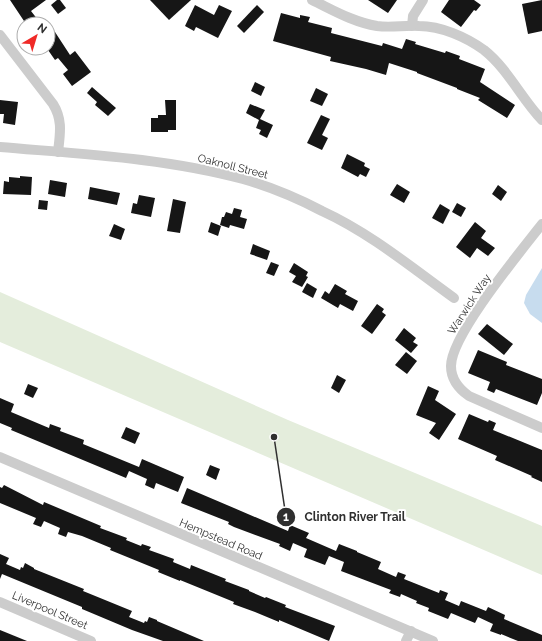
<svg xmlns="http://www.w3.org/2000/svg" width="542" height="641" font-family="Raleway,sans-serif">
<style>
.green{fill:#e4eddc}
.water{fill:#c7dcee}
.building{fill:#161616}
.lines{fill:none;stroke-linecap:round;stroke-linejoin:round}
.street{stroke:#ccc;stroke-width:10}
.labels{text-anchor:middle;stroke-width:4;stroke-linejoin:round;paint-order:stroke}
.street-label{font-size:11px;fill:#2f2f2f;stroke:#fff}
.leader{fill:none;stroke:#2f2f2f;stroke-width:1.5}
.callout-dot{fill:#2f2f2f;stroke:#fff;stroke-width:1.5}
.mark-label{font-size:12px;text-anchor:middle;font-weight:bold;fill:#fff}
.callout-label{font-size:12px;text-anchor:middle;font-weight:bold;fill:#2f2f2f;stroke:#fff;stroke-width:4;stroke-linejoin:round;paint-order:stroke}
</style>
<rect width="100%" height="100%" fill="#fff"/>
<polygon class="green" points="0,292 288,420 542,526 542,575 0,342"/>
<polygon class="water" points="542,268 542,323 530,314 524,303 526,295"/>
<g class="building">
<polygon points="10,0 46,0 31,11 38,20 33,24 26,24"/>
<polygon points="57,0 60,0 66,8 58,14 51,5"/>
<polygon points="150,0 191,0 169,20"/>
<polygon points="368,0 397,0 388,13"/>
<polygon points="449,0 474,0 481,5 476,11 474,10 461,27 441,12"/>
<polygon points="542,0 542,31 528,34 522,4"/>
<polygon points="195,5 214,15 219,5 232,11 218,38 196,27 194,31 185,26"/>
<polygon points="257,5 264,12 244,33 237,26"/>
<polygon points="281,13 300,18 300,15 310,17 308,22 332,28 331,33 382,46 383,43 402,49 406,39 416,42 415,44 445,53 446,51 460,56 459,59 485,69 480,82 515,105 507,118 478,100 480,98 457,89 457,88 417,73 417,72 389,63 386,75 366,69 330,61 331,57 273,41"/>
<polygon points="55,32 70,55 75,51 91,72 72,86 63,74 68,70 58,58 55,60 48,50 48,37"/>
<polygon points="255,82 265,87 261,96 251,91"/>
<polygon points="92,87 116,108 108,116 95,105 97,102 87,93"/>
<polygon points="316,88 328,94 322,106 310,101"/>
<polygon points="0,100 18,102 15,125 3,123 4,114 0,114"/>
<polygon points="165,100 176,100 176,130 168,130 168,132 151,132 151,118 158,118 158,115 166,115"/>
<polygon points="250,104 265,110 260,119 273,125 267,138 259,134 261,130 256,128 259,120 246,113"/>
<polygon points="321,115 330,119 322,135 328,138 322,150 307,143"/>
<polygon points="347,154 365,163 364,166 370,169 366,177 360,174 358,177 341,168"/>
<polygon points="20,176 32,177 31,195 3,194 4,181 9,182 9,177 20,178"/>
<polygon points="50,180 67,183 65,197 48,194"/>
<polygon points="397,184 410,192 404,203 390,195"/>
<polygon points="498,185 507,192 501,201 492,194"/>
<polygon points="90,187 120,193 117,205 88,199"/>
<polygon points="139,195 155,198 151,217 131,213 133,203 137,204"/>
<polygon points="173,199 186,202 180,233 167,231"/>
<polygon points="39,200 48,201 47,210 38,209"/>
<polygon points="457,203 466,208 461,217 452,212"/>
<polygon points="440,204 450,210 443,224 432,218"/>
<polygon points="234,208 242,210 240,217 247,219 244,229 230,225 229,228 220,225 222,217 224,217 226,212 232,214"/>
<polygon points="211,222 221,226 218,236 208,232"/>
<polygon points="475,222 486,231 481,238 495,248 488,256 477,248 470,258 456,247"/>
<polygon points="114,224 125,229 121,240 109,236"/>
<polygon points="253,244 270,251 267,260 250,254"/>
<polygon points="271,262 279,265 274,276 266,273"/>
<polygon points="294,263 308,272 306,276 308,277 302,287 292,282 296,276 289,272"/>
<polygon points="307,283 317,289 313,298 302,292"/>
<polygon points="335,284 347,291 345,294 358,301 353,311 340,304 338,308 321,298 325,291 329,294"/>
<polygon points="377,304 384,309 382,312 386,315 372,334 361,326"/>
<polygon points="487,324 513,344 504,355 478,334"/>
<polygon points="404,328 416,338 413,342 418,345 411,353 395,340"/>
<polygon points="478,350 507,362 506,365 542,379 542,393 537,405 496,389 494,393 487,390 490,382 468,373"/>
<polygon points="406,352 417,361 407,374 395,365"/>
<polygon points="337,375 346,380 339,393 331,388"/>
<polygon points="28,384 38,388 33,398 24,394"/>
<polygon points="428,386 439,391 435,400 456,414 439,440 429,433 436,423 416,415"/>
<polygon points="0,398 14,404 11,412 49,428 50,424 61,428 60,431 84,440 83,444 139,467 142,459 184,477 178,492 156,483 154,489 145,485 147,479 129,471 126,478 11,430 12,428 0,423"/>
<polygon points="469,414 488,422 489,420 496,423 493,430 542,450 542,482 531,477 532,476 495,460 497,456 458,439"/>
<polygon points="126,427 140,433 135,444 121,438"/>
<polygon points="210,465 220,469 216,480 206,475"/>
<polygon points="4,485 43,505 44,502 101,526 100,528 127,538 126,540 141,546 142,544 151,547 149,550 174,559 173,562 190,569 191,565 226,579 225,581 249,590 249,591 265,598 266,597 286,605 285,607 335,626 329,641 279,620 279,622 255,612 233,604 234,602 180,580 180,581 158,572 159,570 110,550 111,548 82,536 68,532 66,537 58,534 60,528 44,521 41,527 33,524 36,518 0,503 0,487 2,488"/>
<polygon points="187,488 288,531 290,525 309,533 306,538 336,551 339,544 357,551 357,552 381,562 378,569 396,577 398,572 406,575 404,579 439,593 440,590 448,593 445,600 459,606 461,601 486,611 488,607 505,615 504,619 542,635 542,641 518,641 501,634 501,635 490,631 493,624 478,617 475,623 451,613 448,619 428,611 429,608 416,603 417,601 401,594 400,597 389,593 391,590 341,571 344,562 329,556 325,565 304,557 307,549 293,543 290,551 279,546 280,544 234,527 228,524 229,522 181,503"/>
<polygon points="0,554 9,558 6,564 20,570 21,567 23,568 25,563 34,568 34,569 84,589 83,591 132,611 129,617 144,623 145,621 147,622 149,617 157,620 157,621 204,641 163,641 132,630 82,609 82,607 2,574 0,579"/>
<polygon points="0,630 27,641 0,641"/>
</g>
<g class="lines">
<g class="street">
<path d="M312,0C333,10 353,22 377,26C391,28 405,25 419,26C441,26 466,37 484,50C508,69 521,98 542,120"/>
<polyline points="412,26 413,16 423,0"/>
<path d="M0,35L53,104C63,120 60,134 58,152"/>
<path d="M0,147C81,154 165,158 243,179C271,187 297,198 322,211C370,233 411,267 454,298"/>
<path d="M542,224C521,251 451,335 451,366C451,379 459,389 469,396L542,428"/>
<polyline points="0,457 433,641"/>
<polyline points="0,602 91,641"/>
<polyline points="406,641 411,631"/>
</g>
</g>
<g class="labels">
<g class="street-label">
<text transform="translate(233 166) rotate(14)" y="4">Oaknoll Street</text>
<text transform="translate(469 304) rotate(-57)" y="4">Warwick Way</text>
<text transform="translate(221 539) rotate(23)" y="4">Hempstead Road</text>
<text transform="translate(50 610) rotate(23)" y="4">Liverpool Street</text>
</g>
</g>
<path class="leader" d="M274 437L286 517"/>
<g class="callout-dot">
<circle cx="274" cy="437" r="4"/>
<circle cx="286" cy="517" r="10"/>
</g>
<g class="mark-label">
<text x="286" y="521">1</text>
</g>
<g class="callout-label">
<text x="355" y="521">Clinton River Trail</text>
</g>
<g transform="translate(36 36) rotate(38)"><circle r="19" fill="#ffffff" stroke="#acacac"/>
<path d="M0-3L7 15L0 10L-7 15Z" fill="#f02a27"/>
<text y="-6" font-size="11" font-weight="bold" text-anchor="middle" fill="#2f2f2f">N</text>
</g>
</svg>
